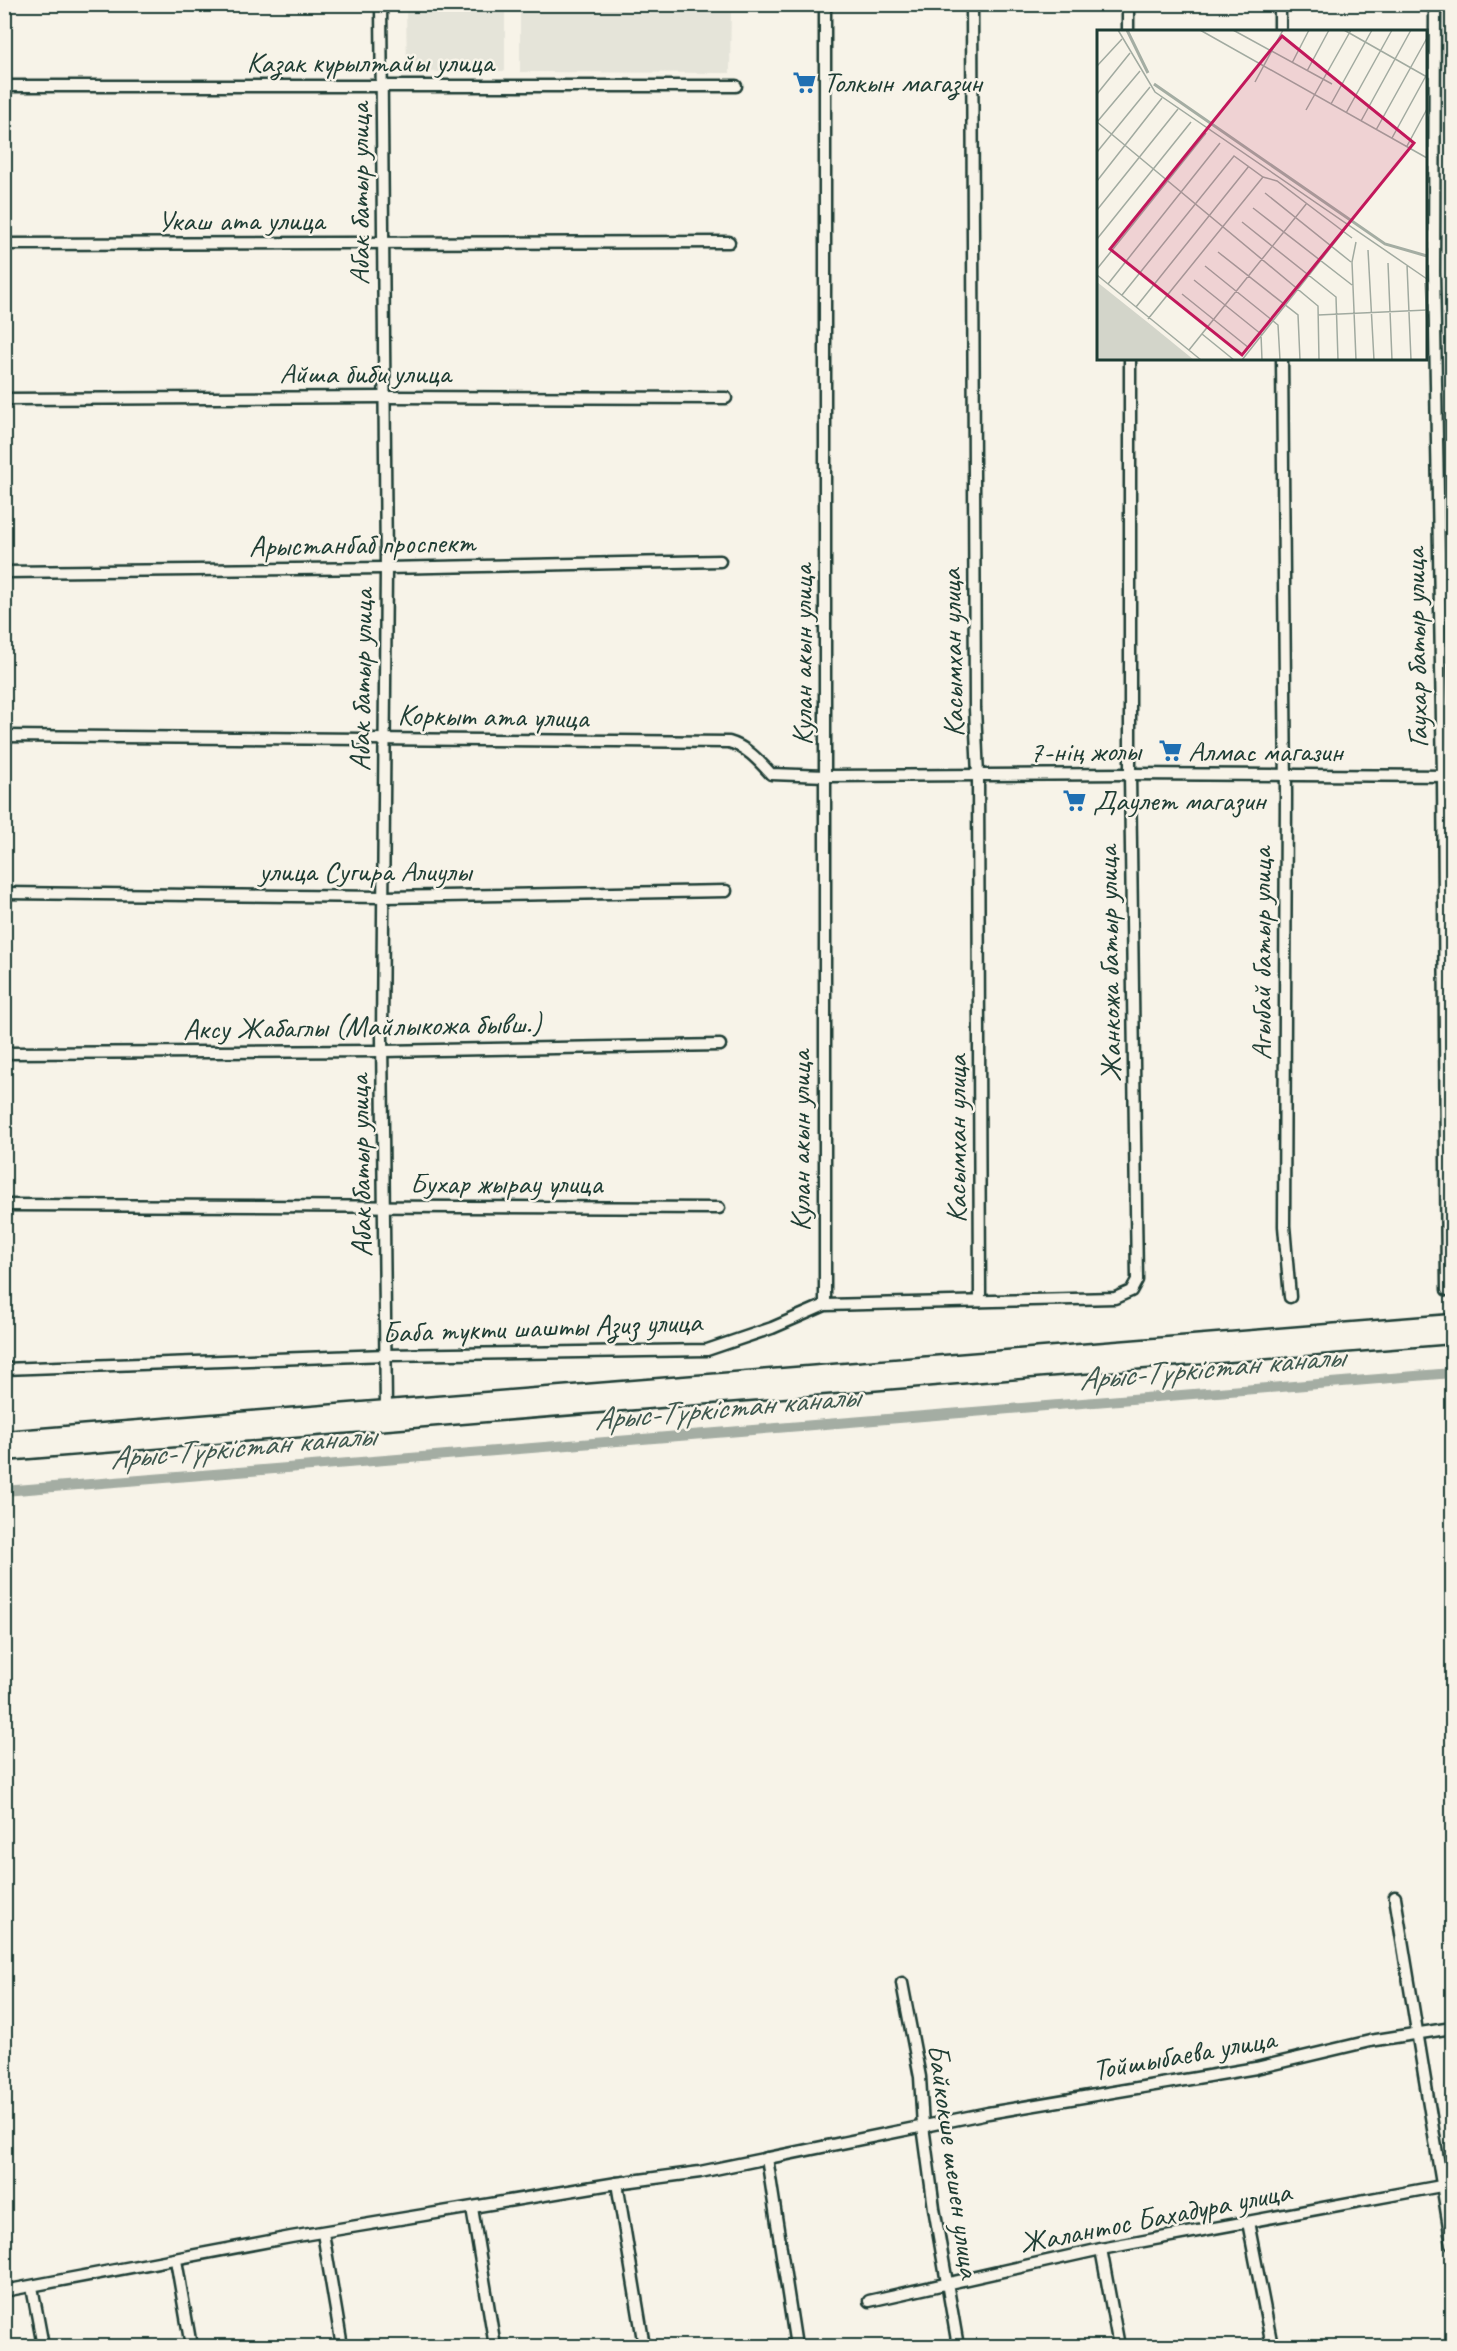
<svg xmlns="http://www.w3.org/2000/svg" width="1457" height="2351" font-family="Caveat,sans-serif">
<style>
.built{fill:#e5e4d9}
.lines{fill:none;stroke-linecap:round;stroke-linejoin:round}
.canal{stroke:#a4ada3;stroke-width:10}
.minor-casing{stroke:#1f3d34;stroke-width:15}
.trunk-casing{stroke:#1f3d34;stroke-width:21}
.minor{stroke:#f7f3e8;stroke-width:10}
.trunk{stroke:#f7f3e8;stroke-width:16}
.labels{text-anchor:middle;stroke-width:5;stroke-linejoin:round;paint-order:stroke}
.street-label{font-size:30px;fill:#1f3d34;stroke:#f7f3e8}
.poi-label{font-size:30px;fill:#1f3d34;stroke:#f7f3e8;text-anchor:start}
.water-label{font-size:32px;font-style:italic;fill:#405950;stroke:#f7f3e8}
.inset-river{fill:none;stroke:#a4ada3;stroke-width:3}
.inset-road{fill:none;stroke:#a1aaa0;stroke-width:1.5}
.view{fill:#c2185b;fill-opacity:0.15;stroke:#c2185b;stroke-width:3}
.inset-edge{fill:none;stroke:#1f3d34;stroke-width:3}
</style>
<rect width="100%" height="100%" fill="#f7f3e8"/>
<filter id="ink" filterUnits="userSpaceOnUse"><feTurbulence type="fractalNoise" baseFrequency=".0167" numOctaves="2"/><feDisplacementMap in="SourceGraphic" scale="12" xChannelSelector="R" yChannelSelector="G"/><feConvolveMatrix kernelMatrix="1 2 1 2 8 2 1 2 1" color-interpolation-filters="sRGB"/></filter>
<g filter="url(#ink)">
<g class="built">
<polygon points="406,5 505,5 505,71 407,72"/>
<polygon points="520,5 731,5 730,73 520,72"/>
</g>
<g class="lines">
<polyline class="canal" points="4,1491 1452,1373"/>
<defs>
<g id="minor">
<polyline points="381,4 386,568 382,1037 386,1409"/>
<polyline points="825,4 825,1305"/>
<polyline points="972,4 975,708 978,776 980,1301"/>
<polyline points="1128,4 1128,32"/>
<polyline points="1280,4 1280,32"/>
<polyline points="1435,4 1434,272 1443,776 1447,1290"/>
<polyline points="4,86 736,86"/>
<polyline points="4,244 729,242"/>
<polyline points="1282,358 1286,794 1284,1226 1290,1297"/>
<polyline points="4,399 384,397 726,398"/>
<polyline points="4,572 386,568 720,561"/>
<path d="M4,736L729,742C747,747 759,761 771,774L826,776L1130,774L1452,776"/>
<polyline points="4,893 384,897 726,891"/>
<polyline points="4,1053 383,1051 720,1045"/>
<polyline points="4,1205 719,1208"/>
<polyline points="4,1369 386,1355 707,1350 772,1328 825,1305 1115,1298 1131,1291 1137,1280 1130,774 1130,358"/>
<polyline points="1395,1897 1452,2245"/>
<polyline points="902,1983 920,2077 923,2126 934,2208 958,2346"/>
<polyline points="767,2158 796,2346"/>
<polyline points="617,2183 644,2346"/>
<polyline points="472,2208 495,2346"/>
<polyline points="1248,2222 1272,2346"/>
<polyline points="323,2233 342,2346"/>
<polyline points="1101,2249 1119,2346"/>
<polyline points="176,2260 191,2346"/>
<polyline points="32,2287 43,2346"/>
<polyline points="4,2291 291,2237 617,2183 700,2172 988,2113 1256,2068 1370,2041 1452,2028"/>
<polyline points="869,2301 1101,2249 1452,2184"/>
</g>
<g id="trunk">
<polyline points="4,1440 1452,1323"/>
<polyline points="4,1452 1452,1335"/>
</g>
</defs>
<use href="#minor" class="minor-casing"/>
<use href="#trunk" class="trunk-casing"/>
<use href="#minor" class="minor"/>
<use href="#trunk" class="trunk"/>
</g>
</g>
<defs>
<symbol id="supermarket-bare" viewBox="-9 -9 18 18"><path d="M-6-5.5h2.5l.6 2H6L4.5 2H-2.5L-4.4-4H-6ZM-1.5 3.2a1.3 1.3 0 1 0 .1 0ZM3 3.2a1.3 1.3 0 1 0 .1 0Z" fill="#1f6fb2" stroke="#f7f3e8" stroke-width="2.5" paint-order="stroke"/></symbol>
</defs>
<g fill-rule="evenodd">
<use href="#supermarket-bare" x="788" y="66" width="33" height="33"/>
<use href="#supermarket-bare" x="1154" y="734" width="33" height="33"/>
<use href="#supermarket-bare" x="1058" y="784" width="33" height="33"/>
</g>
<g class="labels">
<g class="street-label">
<text x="370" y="72">Казак курылтайы улица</text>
<text transform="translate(359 194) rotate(-90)" y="10">Абак батыр улица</text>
<text x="241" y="230">Укаш ата улица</text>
<text x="365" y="383">Айша биби улица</text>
<text transform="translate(362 544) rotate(-1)" y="10">Арыстанбаб проспект</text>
<text transform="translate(1416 648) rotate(-91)" y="10">Гаухар батыр улица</text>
<text transform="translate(952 653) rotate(-91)" y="10">Касымхан улица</text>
<text transform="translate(802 655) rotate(-90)" y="10">Кулан акын улица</text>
<text transform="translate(361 680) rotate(-89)" y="10">Абак батыр улица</text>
<text transform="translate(493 716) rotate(1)" y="10">Коркыт ата улица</text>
<text transform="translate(1085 751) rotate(-1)" y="10">7-нің жолы</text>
<text x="365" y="881">улица Сугира Алиулы</text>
<text transform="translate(1261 954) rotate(-90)" y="10">Агыбай батыр улица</text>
<text transform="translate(1109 964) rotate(-91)" y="10">Жанкожа батыр улица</text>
<text transform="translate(362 1026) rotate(-1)" y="10">Аксу Жабаглы (Майлыкожа бывш.)</text>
<text transform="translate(956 1139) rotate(-90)" y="10">Касымхан улица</text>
<text transform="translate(800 1141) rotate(-90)" y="10">Кулан акын улица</text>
<text transform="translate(360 1166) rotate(-91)" y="10">Абак батыр улица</text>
<text x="506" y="1193">Бухар жырау улица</text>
<text transform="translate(542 1327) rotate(-2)" y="10">Баба тукти шашты Азиз улица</text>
<text transform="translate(1184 2054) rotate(-10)" y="10">Тойшыбаева улица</text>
<text transform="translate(954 2161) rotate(82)" y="10">Байкокше шешен улица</text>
<text transform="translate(1155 2217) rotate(-11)" y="10">Жалантос Бахадура улица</text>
</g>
<g class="poi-label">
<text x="823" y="92">Толкын магазин</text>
<text x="1188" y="761">Алмас магазин</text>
<text x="1093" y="810">Даулет магазин</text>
</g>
<g class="water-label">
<text transform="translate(1211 1367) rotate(-5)" y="11">Арыс-Түркістан каналы</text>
<text transform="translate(726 1407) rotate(-5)" y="11">Арыс-Түркістан каналы</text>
<text transform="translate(242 1446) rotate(-5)" y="11">Арыс-Түркістан каналы</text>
</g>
</g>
<g transform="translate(1097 30)">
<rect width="330" height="330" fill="#f7f3e8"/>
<path d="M0,252L54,295L97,330H0Z" fill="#d3d5ca"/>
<path class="inset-river" d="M30,0L51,43M57,54L288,214L330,226"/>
<path class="inset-road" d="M21,0L58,62L330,249M103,0L330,128M136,0L235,54M247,0L330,47M195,33L212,0M0,36L25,9M210,41L232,0M158,52L186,0M0,64L33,23M234,74L275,0M209,80L254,0M249,83L295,0M264,91L314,0M0,92L221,276L222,330M0,92L43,41M279,100L330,8M295,108L330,44M310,116L330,79M0,122L53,57M0,151L65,68M168,163L254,232M156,178L255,255M0,180L81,79M145,192L239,267L241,330M0,209L94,92M271,220L277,330M121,222L201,285L203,330M291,233L295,330M310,235L314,330M108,236L181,295L183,330M0,239L109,103M0,245L104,330M97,250L164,304L165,330M328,253L330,297M11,254L123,113M85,264L152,318M25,265L137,126L166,147L180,151L255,208M39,277L152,136M221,285L330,280M51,289L166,147M105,304L137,330M92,320L210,173M145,330L246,202M259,330L255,232L259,212"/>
<path class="view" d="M185,6L317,113L145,325L13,219Z"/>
<rect width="330" height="330" class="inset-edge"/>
</g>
<rect width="1457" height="2351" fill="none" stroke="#f7f3e8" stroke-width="24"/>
<rect x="12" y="12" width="1433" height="2327" fill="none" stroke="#1f3d34" stroke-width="2" filter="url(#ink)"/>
</svg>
